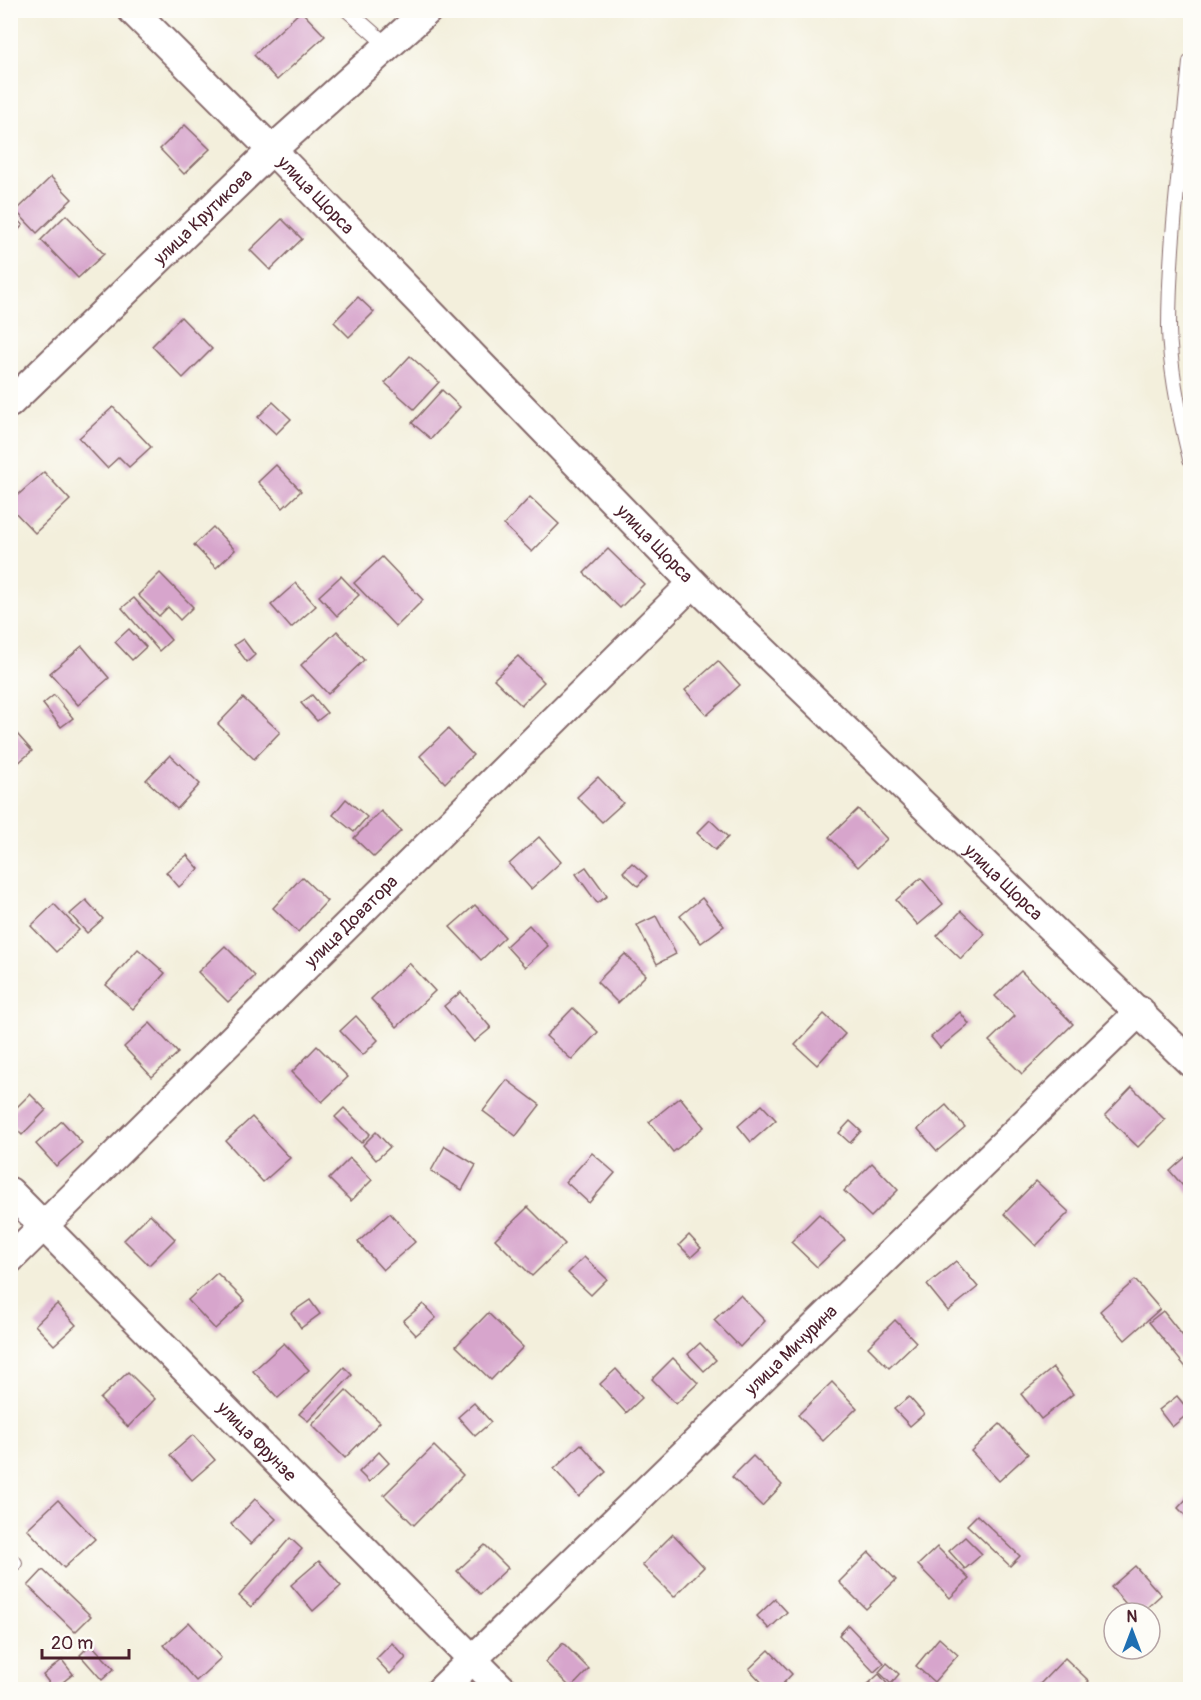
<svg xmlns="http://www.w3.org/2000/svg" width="1201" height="1700" font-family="Pangolin,sans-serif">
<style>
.building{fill:#d7a5cc}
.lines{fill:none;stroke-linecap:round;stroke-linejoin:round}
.service-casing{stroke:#856869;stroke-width:16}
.minor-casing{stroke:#856869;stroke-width:32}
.service{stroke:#fff;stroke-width:14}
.minor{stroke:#fff;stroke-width:28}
.labels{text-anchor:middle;stroke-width:4.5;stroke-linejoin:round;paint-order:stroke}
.street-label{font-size:18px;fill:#4a1f2b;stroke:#fdfcf7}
</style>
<rect width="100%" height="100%" fill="#fdfcf7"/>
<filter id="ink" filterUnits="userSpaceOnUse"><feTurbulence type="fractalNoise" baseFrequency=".0167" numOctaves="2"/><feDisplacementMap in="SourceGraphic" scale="12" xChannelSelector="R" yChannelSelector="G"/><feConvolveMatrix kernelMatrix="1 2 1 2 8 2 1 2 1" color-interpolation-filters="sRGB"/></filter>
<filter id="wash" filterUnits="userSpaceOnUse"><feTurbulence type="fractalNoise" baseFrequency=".008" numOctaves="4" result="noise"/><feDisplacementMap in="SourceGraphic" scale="24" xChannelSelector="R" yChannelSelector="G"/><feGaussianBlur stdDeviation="1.35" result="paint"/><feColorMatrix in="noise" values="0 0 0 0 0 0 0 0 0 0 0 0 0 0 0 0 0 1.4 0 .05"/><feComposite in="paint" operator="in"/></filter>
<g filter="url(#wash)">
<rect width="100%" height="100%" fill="#f3efdc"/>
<g id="blocks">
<g class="building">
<polygon points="301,11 325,36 277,80 254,55"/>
<polygon points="185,125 210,149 184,174 160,149"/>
<polygon points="51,177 72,199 37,233 16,211"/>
<polygon points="10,214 23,225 10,239"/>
<polygon points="66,215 104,254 78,278 41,240"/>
<polygon points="282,219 302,239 270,270 250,250"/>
<polygon points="358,297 374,312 349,337 334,322"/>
<polygon points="181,317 212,349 183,378 152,346"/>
<polygon points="410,356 439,382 414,409 385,383"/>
<polygon points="442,390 460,407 431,439 412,423"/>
<polygon points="273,402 291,419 276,434 258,417"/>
<polygon points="113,407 151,447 129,467 119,457 107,468 79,438"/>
<polygon points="276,465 301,491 283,508 258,482"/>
<polygon points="44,472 70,500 35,533 10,507 10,502"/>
<polygon points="530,497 559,524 532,552 504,525"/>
<polygon points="213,527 235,550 216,568 194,545"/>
<polygon points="608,549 644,584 620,608 584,573"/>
<polygon points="382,557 423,600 396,627 354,583"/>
<polygon points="160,573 193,607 180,620 168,607 159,616 138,595"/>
<polygon points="341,576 359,595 337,616 319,596"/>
<polygon points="296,583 316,606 291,628 271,605"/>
<polygon points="134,598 171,640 159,651 122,608"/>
<polygon points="129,629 146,647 132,660 115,642"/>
<polygon points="337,631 364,660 328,694 301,665"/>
<polygon points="243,639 255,655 247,662 234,645"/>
<polygon points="82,646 109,678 78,705 50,673"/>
<polygon points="518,656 544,682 521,705 494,679"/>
<polygon points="718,661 740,685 707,715 685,690"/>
<polygon points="54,695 73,718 61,727 43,704"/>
<polygon points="312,695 327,713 317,721 301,703"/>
<polygon points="243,698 280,732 254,759 218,724"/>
<polygon points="10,726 32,751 10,770"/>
<polygon points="448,729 473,755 445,783 420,756"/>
<polygon points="170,755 200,784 177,809 146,780"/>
<polygon points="598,777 623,803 602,822 577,797"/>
<polygon points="346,799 367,817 354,832 333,815"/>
<polygon points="858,809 887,839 858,867 829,837"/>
<polygon points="381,811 401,831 374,857 354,838"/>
<polygon points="710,820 728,837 715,850 697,833"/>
<polygon points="539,837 561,862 531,889 509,864"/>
<polygon points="187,855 199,869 179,887 166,872"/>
<polygon points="632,863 647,876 638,886 623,872"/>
<polygon points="586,867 607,896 597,903 576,874"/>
<polygon points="302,877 327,901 298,932 273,908"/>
<polygon points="921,878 943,904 918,925 896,900"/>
<polygon points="702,898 724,926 701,943 680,916"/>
<polygon points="86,900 103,919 87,933 70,914"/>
<polygon points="54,904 79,930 56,952 31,926"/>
<polygon points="475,905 505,937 481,960 450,927"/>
<polygon points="961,911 985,934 961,959 937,936"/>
<polygon points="656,916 676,954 657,964 637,925"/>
<polygon points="529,925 548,946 525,967 506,946"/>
<polygon points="225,946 255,976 228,1002 198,972"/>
<polygon points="138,949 165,973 133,1009 106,985"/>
<polygon points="625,954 646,975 618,1003 597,982"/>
<polygon points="409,963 435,991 397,1027 371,999"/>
<polygon points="1021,971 1073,1024 1022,1074 989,1041 1015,1016 995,996"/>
<polygon points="461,992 491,1028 474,1042 444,1006"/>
<polygon points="573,1008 598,1032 572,1060 546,1036"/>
<polygon points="960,1012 969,1024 940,1048 931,1037"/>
<polygon points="824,1014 845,1034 817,1065 795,1045"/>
<polygon points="356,1016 378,1040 363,1055 340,1031"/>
<polygon points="150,1023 178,1053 152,1077 124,1047"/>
<polygon points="317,1046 348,1077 322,1102 292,1072"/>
<polygon points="507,1080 540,1105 516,1136 483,1111"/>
<polygon points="1132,1087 1165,1120 1138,1147 1105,1115"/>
<polygon points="30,1094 46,1110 22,1135 10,1123 10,1114"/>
<polygon points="680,1097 704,1127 673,1152 649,1122"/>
<polygon points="762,1105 776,1120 751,1142 738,1126"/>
<polygon points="946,1105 965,1127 937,1151 918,1129"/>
<polygon points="344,1108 370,1134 361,1143 335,1117"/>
<polygon points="252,1117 290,1158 263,1182 226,1141"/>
<polygon points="62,1121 82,1143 56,1166 36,1144"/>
<polygon points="850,1121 861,1131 850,1143 839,1133"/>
<polygon points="376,1132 390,1147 376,1160 363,1145"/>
<polygon points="445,1146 476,1165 462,1190 431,1171"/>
<polygon points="592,1153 615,1173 589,1203 566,1182"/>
<polygon points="1190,1153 1190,1194 1170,1171"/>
<polygon points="350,1158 372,1180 351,1201 329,1179"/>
<polygon points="872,1163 898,1190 871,1217 844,1191"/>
<polygon points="1036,1181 1069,1212 1036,1246 1004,1214"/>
<polygon points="528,1207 565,1244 532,1276 495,1239"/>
<polygon points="390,1213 415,1242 383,1270 358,1242"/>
<polygon points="150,1214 175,1239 149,1265 124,1240"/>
<polygon points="819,1214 845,1240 817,1267 791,1242"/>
<polygon points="689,1235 701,1248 691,1257 679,1245"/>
<polygon points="584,1257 607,1279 591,1295 568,1273"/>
<polygon points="956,1261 978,1287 948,1311 927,1285"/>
<polygon points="217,1273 245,1301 215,1329 188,1300"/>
<polygon points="1135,1280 1160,1309 1125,1340 1100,1311"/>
<polygon points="740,1295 765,1321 740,1347 714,1320"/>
<polygon points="310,1300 320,1314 301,1328 291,1313"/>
<polygon points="57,1304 76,1325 54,1345 35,1325"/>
<polygon points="423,1304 436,1318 416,1335 403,1321"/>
<polygon points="1163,1311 1190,1345 1190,1368 1188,1370 1149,1322"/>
<polygon points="488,1313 523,1347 491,1380 456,1346"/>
<polygon points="895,1320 916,1342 889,1368 868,1347"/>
<polygon points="284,1343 309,1370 278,1398 253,1371"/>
<polygon points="700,1343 716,1360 704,1371 688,1354"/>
<polygon points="673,1358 698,1383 676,1404 652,1379"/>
<polygon points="344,1367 352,1375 308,1421 299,1414"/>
<polygon points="1053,1368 1073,1394 1041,1419 1021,1394"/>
<polygon points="616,1369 642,1398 626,1413 600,1384"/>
<polygon points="128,1372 155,1399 128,1427 100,1399"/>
<polygon points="832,1382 857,1408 823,1441 798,1415"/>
<polygon points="346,1390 380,1422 345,1458 312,1425"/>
<polygon points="1177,1396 1190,1412 1172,1427 1159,1410"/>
<polygon points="909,1397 924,1414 910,1426 894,1409"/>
<polygon points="474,1403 491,1422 475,1436 458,1417"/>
<polygon points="1000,1424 1028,1454 999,1481 971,1451"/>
<polygon points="193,1435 215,1460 192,1480 170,1455"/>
<polygon points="581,1444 606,1472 579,1497 554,1469"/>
<polygon points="434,1446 463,1475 414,1525 384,1495"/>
<polygon points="379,1452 389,1463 369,1482 359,1472"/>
<polygon points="753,1456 782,1485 762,1506 732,1477"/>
<polygon points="1190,1495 1190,1520 1178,1508"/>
<polygon points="255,1499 276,1519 251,1544 231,1524"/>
<polygon points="58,1500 95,1539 64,1568 27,1529"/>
<polygon points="977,1515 1020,1556 1010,1566 967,1525"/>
<polygon points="673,1534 704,1567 674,1597 642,1565"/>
<polygon points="965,1537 982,1554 965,1569 949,1551"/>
<polygon points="290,1538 302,1549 251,1607 239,1596"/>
<polygon points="485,1545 508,1568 480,1594 457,1571"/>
<polygon points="937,1547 969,1579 950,1598 918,1565"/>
<polygon points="869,1552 896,1580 866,1609 839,1582"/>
<polygon points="319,1561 341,1586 313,1611 291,1585"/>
<polygon points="1135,1566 1161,1595 1141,1613 1134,1613 1111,1587"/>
<polygon points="43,1570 91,1616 75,1632 28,1586"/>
<polygon points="775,1599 787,1612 769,1629 757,1616"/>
<polygon points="189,1622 221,1658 196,1681 164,1645"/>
<polygon points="848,1625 884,1663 874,1672 839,1635"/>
<polygon points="939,1638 958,1655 934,1682 916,1666"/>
<polygon points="392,1643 406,1658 390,1674 376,1659"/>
<polygon points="563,1643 589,1669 571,1688 545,1662"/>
<polygon points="91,1644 114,1669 102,1680 80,1655"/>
<polygon points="769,1650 792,1674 777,1690 769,1690 749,1669"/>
<polygon points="1065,1658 1089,1681 1080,1690 1046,1690 1040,1684"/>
<polygon points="62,1660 73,1674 54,1689 43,1675"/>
<polygon points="887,1663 899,1674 891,1684 879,1672"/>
<polygon points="879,1674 888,1685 883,1690 873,1690 868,1684"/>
</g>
</g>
</g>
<g filter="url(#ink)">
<use href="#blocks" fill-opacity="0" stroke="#856869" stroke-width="1.5"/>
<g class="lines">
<defs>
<g id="service">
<polyline points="347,10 388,46"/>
<path d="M1190,62C1182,150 1169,240 1169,329C1170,372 1180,418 1190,459"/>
<polyline points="10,1561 15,1563"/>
</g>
<g id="minor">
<path id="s1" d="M132,10L272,150L693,583L1190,1062"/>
<path id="s2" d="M10,403L272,150L428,10"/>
<path id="s3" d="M10,1192L503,1690"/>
<path id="s4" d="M10,1259L693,583"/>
<path id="s5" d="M441,1690L1140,1011"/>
</g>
</defs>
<use href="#service" class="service-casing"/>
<use href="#minor" class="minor-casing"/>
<use href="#service" class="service"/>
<use href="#minor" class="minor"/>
</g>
</g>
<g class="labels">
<g class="street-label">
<text dy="6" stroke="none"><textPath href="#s1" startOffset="261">улица Щорса</textPath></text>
<text dy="6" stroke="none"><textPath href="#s2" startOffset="268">улица Крутикова</textPath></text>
<text dy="6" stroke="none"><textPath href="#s1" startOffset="747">улица Щорса</textPath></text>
<text dy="6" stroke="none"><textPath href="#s1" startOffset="1233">улица Щорса</textPath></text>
<text dy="6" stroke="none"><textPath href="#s4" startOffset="480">улица Доватора</textPath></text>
<text dy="6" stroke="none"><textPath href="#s5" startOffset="488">улица Мичурина</textPath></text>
<text dy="6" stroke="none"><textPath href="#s3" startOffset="351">улица Фрунзе</textPath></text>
</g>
</g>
<rect width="1201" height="1700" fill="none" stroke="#fdfcf7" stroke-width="36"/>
<g transform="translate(1132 1631)"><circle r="28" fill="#fdfcf7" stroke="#b5a4a5" stroke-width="1.5"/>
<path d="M0-4.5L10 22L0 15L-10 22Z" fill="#1f6fb2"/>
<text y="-9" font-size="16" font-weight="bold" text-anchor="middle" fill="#4a1f2b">N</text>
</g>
<path d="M42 1649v9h87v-9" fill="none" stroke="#4a1f2b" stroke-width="3"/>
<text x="51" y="1649" font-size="18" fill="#4a1f2b" stroke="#fdfcf7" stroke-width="4.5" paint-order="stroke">20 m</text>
</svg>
